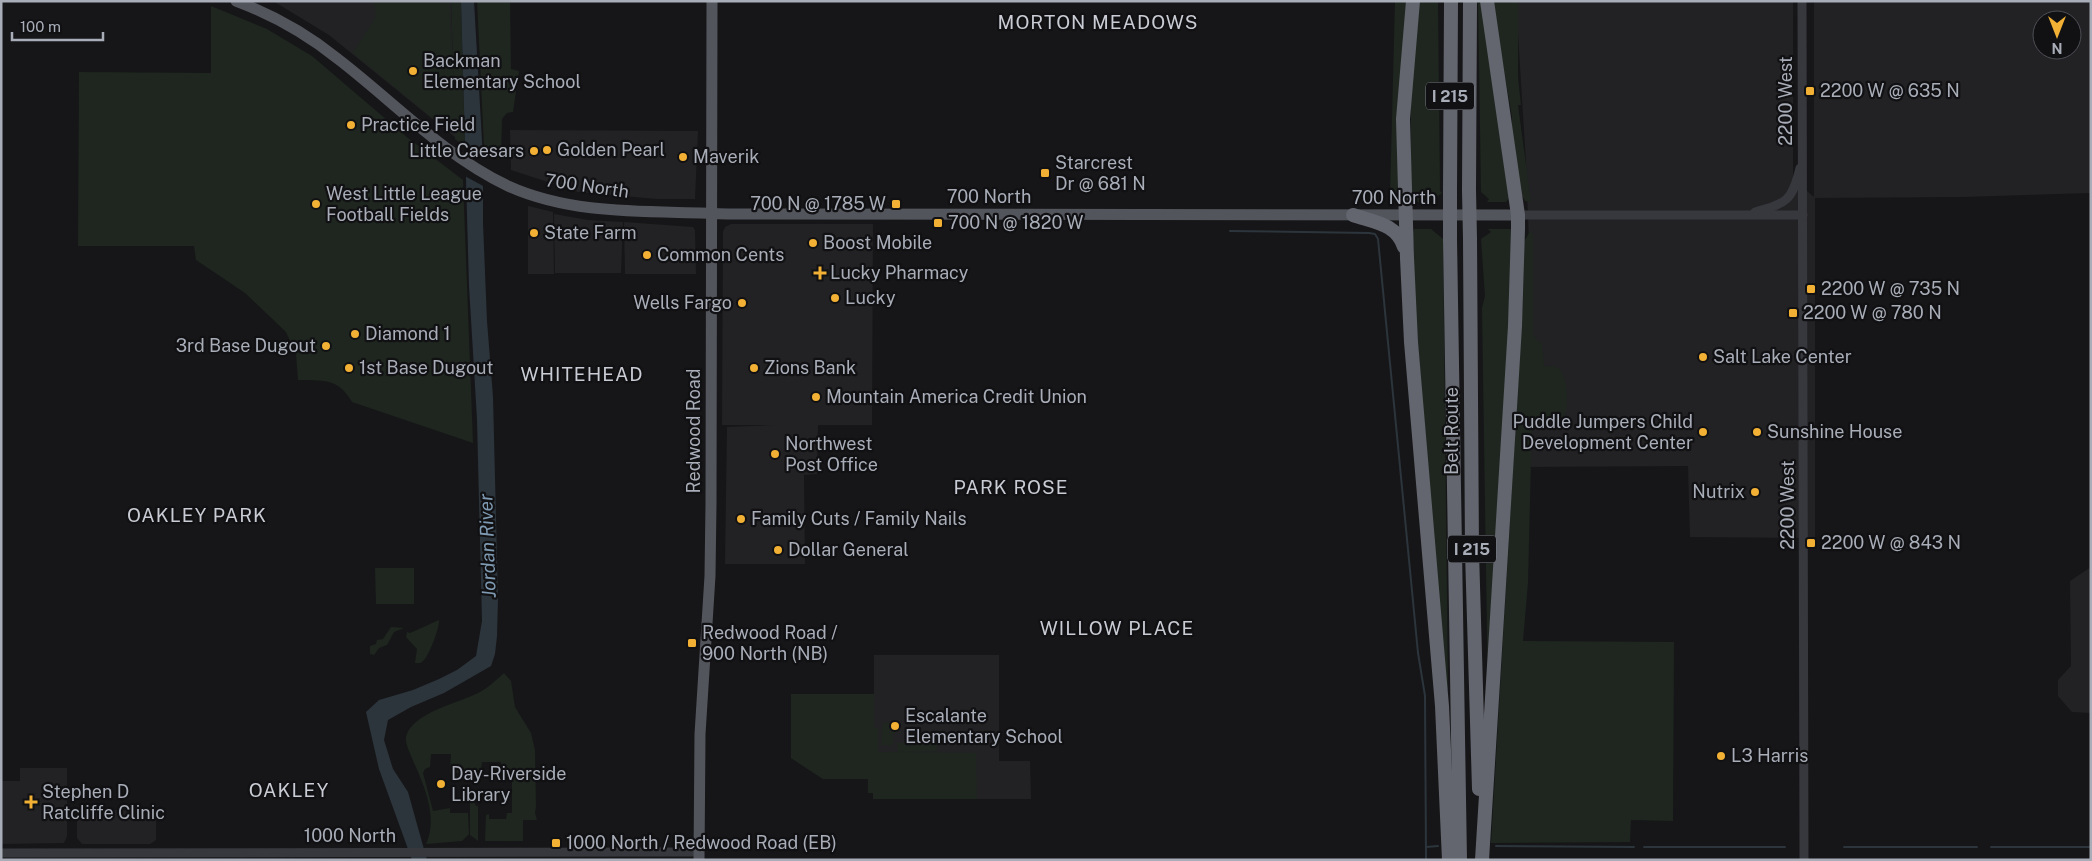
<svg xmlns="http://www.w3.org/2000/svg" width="2092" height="861" font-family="'Public Sans',sans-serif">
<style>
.built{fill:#222225;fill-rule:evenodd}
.green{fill:#1e261f}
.water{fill:#2c353c}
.pier{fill:#161618}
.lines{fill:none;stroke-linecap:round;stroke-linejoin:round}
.stream{stroke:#2c353c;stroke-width:2}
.minor{stroke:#37383d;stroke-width:9}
.major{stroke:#53555c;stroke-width:11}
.highway{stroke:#63666e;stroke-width:14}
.highway-bridge{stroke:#63666e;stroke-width:14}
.poi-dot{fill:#f2b134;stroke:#111113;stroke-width:2}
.labels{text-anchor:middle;stroke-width:4.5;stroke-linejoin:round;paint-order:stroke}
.shield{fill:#111113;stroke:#7b7e86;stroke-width:1}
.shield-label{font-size:16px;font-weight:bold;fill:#a8adb8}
.poi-label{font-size:18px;fill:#a8adb8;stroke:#111113;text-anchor:start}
.street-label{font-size:18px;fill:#a8adb8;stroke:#111113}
.neighbourhood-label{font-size:19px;letter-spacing:1px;fill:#c9ccd4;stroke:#111113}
.water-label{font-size:19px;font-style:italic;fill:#7f9bb3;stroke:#111113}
</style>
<rect width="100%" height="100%" fill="#161618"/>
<g class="built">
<polygon points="273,1 451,1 456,138 329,35"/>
<path d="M1516,1H1793V179L1814,197V1H2091V193L1963,197L1815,198V538L1690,537L1688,466L1518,467L1532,322L1526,163ZM2042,20H2072V50H2042Z"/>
<polygon points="510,130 698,131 695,199 657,199 578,192 511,170"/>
<polygon points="528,206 553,212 554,274 528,274"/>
<polygon points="554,214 588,220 623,222 621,273 555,273"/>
<polygon points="624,222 693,227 695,230 696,274 625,274"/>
<polygon points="731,224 873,224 872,425 818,425 817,474 804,475 805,564 725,564 727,427 773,425 722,425 723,232 725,227"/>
<polygon points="2091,567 2091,713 2072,712 2058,696 2058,680 2071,666 2070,581"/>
<polygon points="874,655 999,655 999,761 1030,761 1031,799 873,799 873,793 868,793 868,779 823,779 791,758 791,694 874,694"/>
<polygon points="20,768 67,768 67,836 64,843 1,844 1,781 20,781"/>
<polygon points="77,809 156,811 156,840 150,844 82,844 77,838"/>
</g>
<g class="green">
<polygon points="374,1 449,1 454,89 451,1 461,1 465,147 455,139 455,121 454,129 448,131 353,53 374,20 376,14"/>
<polygon points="477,1 510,1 511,69 519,71 513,112 507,113 502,119 501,159 488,158 484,146"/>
<path d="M1395,1H1408C1403,51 1397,100 1397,150C1397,166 1406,189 1392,201L1390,195Z"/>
<polygon points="1418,1 1438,1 1440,191 1442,193 1432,200 1431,202 1411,202 1411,77"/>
<polygon points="1478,1 1482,1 1509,198 1506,202 1487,202 1489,199 1481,192"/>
<polygon points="1492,1 1518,1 1518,77 1521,105 1518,105 1531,202 1525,201 1520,193 1512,128 1512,117"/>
<path d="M211,6L267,29L312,56L408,138L463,180L473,443L352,402C338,377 322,381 298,380L296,354L286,332L245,293L196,260L194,246H78L79,72L211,73Z"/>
<path d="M1414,229H1431L1443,239L1448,689L1446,690L1414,295C1413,285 1412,275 1412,266C1412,255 1417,249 1411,238Z"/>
<polygon points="1488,229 1511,229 1513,253 1488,699 1482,308 1485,296 1481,239 1491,232"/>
<path d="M1530,231L1533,234V334L1537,340L1542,344L1544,366L1557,367C1568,373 1570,409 1563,419H1532L1528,583L1523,641L1674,642L1673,821L1631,820L1630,842L1491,843L1523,298L1524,242Z"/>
<polygon points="375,568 414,568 414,604 376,604"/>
<path d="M439,620C440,626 429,657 423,661C420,664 419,663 415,663L417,649L406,637L407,632L410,633Z"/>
<polygon points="391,627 404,628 394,632 387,645 379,648 374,655 370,654 370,646 376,644 377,640 383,639"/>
<path d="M504,673L511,681L515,707L531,733L535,750L536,807L535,813L537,820H523V841H485L486,815L489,814V819H506L507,813H512V769L501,768V762H482L481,770L467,773H450L451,754H431L430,767L425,769L423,773L433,811L450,808V813H468L469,834L462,841L426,844C438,818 425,787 414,763C411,755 405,745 406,737C412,712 460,703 480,692C489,687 496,680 504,673Z"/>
<polygon points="791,694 874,694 874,728 878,728 878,752 976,753 977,799 873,799 873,793 868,793 868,779 823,779 791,758"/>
<polygon points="883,723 897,723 897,733 893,733 893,745 881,745"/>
<polygon points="897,743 936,743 937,751 898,752"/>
<polygon points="473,800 476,806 478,806 478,841 470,835 470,801"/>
</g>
<polygon class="water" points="461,1 474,1 483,158 483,223 487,321 493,397 498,599 497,636 495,654 491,666 444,693 411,707 388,720 384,740 393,769 408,792 427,860 412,860 379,769 366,712 379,700 413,690 439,679 457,670 476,656 482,621 479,501 477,419 469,286"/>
<polygon class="pier" points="463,145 485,159 485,187 463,175"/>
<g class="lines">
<g class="stream">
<polyline points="1230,231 1369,233 1375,234 1378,239 1418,653 1425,696 1426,860"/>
<polyline points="1496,846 1634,847"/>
<polyline points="1426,847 1438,846"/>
<polyline points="1644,847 1785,847"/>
<polyline points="1844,847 1977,847"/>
<polyline points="1991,847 2091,847"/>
</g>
<g class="minor">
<polyline points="1802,1 1804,860"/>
<path d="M1755,212C1787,203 1792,201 1800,168"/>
<polyline points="1518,215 1803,215"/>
<polyline points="1,853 699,852"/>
</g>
<g class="major">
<path d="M236,1C273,15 307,34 338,59C394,102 443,155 508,186C576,217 655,210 728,214L1518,215"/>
<polyline points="699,860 700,734 710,576 711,504 712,1"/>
</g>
<g class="highway">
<polyline points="1413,1 1403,119 1407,258 1411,342 1442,706 1449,860"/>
<polyline points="1450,190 1451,1"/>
<polyline points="1469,190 1470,1"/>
<path d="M1353,215C1374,222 1397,224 1404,247"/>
<polyline points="1450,239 1460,860"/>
<polyline points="1470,239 1472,552 1479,789"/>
<polyline points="1482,860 1515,326 1518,229 1518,215 1487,1"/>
</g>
<g class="highway-bridge">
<polyline points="1450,190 1450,239"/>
<polyline points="1469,190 1470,239"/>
</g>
</g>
<g class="poi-dot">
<circle cx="413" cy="71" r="5"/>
<rect x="1805" y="86" width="10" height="10" rx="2.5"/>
<circle cx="351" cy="125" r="5"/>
<circle cx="547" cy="150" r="5"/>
<circle cx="534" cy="151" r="5"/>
<circle cx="683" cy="157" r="5"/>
<rect x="1040" y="168" width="10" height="10" rx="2.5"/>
<circle cx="316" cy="204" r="5"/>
<rect x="891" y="199" width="10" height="10" rx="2.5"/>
<rect x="933" y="218" width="10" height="10" rx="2.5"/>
<circle cx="534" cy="233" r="5"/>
<circle cx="813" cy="243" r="5"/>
<circle cx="647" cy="255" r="5"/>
<path d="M817.5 265.5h5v5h5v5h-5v5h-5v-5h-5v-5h5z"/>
<rect x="1806" y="284" width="10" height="10" rx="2.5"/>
<circle cx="835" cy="298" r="5"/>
<circle cx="742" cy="303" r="5"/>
<rect x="1788" y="308" width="10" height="10" rx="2.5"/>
<circle cx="355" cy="334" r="5"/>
<circle cx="326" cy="346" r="5"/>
<circle cx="1703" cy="357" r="5"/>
<circle cx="349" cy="368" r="5"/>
<circle cx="754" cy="368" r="5"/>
<circle cx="816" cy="397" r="5"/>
<circle cx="1703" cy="432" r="5"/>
<circle cx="1757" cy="432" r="5"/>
<circle cx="775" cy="454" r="5"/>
<circle cx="1755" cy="492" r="5"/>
<circle cx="741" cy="519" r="5"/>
<rect x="1806" y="538" width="10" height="10" rx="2.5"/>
<circle cx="778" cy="550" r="5"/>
<rect x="687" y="638" width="10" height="10" rx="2.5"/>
<circle cx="895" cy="726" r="5"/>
<circle cx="1721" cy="756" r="5"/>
<circle cx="441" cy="784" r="5"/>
<path d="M28.5 794.5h5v5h5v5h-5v5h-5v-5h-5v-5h5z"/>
<rect x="551" y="838" width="10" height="10" rx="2.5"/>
</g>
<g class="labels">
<g class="shield">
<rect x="1426" y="82.5" width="48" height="27" rx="4"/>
<rect x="1448" y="535.5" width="48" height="27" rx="4"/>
</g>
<g class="shield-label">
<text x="1450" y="102">I 215</text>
<text x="1472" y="555">I 215</text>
</g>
<g class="poi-label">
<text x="423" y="67">Backman<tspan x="423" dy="21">Elementary School</tspan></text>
<text x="1820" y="97">2200 W @ 635 N</text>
<text x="361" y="131">Practice Field</text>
<text x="557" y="156">Golden Pearl</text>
<text x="524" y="157" text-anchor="end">Little Caesars</text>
<text x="693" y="163">Maverik</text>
<text x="1055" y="169">Starcrest<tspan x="1055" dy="21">Dr @ 681 N</tspan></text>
<text x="326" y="200">West Little League<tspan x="326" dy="21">Football Fields</tspan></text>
<text x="886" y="210" text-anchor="end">700 N @ 1785 W</text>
<text x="948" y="229">700 N @ 1820 W</text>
<text x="544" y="239">State Farm</text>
<text x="823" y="249">Boost Mobile</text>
<text x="657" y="261">Common Cents</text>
<text x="830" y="279">Lucky Pharmacy</text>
<text x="1821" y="295">2200 W @ 735 N</text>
<text x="845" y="304">Lucky</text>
<text x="732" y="309" text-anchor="end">Wells Fargo</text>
<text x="1803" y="319">2200 W @ 780 N</text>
<text x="365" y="340">Diamond 1</text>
<text x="316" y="352" text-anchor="end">3rd Base Dugout</text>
<text x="1713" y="363">Salt Lake Center</text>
<text x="359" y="374">1st Base Dugout</text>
<text x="764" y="374">Zions Bank</text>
<text x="826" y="403">Mountain America Credit Union</text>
<text x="1693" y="428" text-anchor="end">Puddle Jumpers Child<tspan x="1693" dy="21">Development Center</tspan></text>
<text x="1767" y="438">Sunshine House</text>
<text x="785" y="450">Northwest<tspan x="785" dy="21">Post Office</tspan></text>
<text x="1745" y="498" text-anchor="end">Nutrix</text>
<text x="751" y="525">Family Cuts / Family Nails</text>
<text x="1821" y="549">2200 W @ 843 N</text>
<text x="788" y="556">Dollar General</text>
<text x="702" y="639">Redwood Road /<tspan x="702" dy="21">900 North (NB)</tspan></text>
<text x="905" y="722">Escalante<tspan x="905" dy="21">Elementary School</tspan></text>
<text x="1731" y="762">L3 Harris</text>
<text x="451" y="780">Day-Riverside<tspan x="451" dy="21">Library</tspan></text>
<text x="42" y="798">Stephen D<tspan x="42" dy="21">Ratcliffe Clinic</tspan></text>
<text x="566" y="849">1000 North / Redwood Road (EB)</text>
</g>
<g class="street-label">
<text transform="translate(1786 101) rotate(-90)" y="6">2200 West</text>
<text transform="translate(587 186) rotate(8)" y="6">700 North</text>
<text x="989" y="203">700 North</text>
<text x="1394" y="204">700 North</text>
<text transform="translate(694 431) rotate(-90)" y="6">Redwood Road</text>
<text transform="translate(1452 431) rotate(-90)" y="6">Belt Route</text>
<text transform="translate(1788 505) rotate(-90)" y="6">2200 West</text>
<text x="350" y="842">1000 North</text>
</g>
<g class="neighbourhood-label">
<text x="1098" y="29">MORTON MEADOWS</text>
<text x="582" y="381">WHITEHEAD</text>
<text x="1011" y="494">PARK ROSE</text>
<text x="197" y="522">OAKLEY PARK</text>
<text x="1117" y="635">WILLOW PLACE</text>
<text x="289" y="797">OAKLEY</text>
</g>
<g class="water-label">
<text transform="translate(487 546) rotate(-92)" y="7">Jordan River</text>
</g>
</g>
<rect width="2092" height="861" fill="none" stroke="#a8adb8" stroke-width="5"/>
<g transform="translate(2057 35) rotate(180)"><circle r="24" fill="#111113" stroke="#4d4f55"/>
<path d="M0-4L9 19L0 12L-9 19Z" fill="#f2b134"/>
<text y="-8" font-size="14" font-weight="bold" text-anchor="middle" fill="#a8adb8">N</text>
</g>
<path d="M12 32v8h91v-8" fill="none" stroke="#a8adb8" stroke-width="2.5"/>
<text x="20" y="32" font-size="15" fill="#a8adb8" stroke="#111113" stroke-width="4" paint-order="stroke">100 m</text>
</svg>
